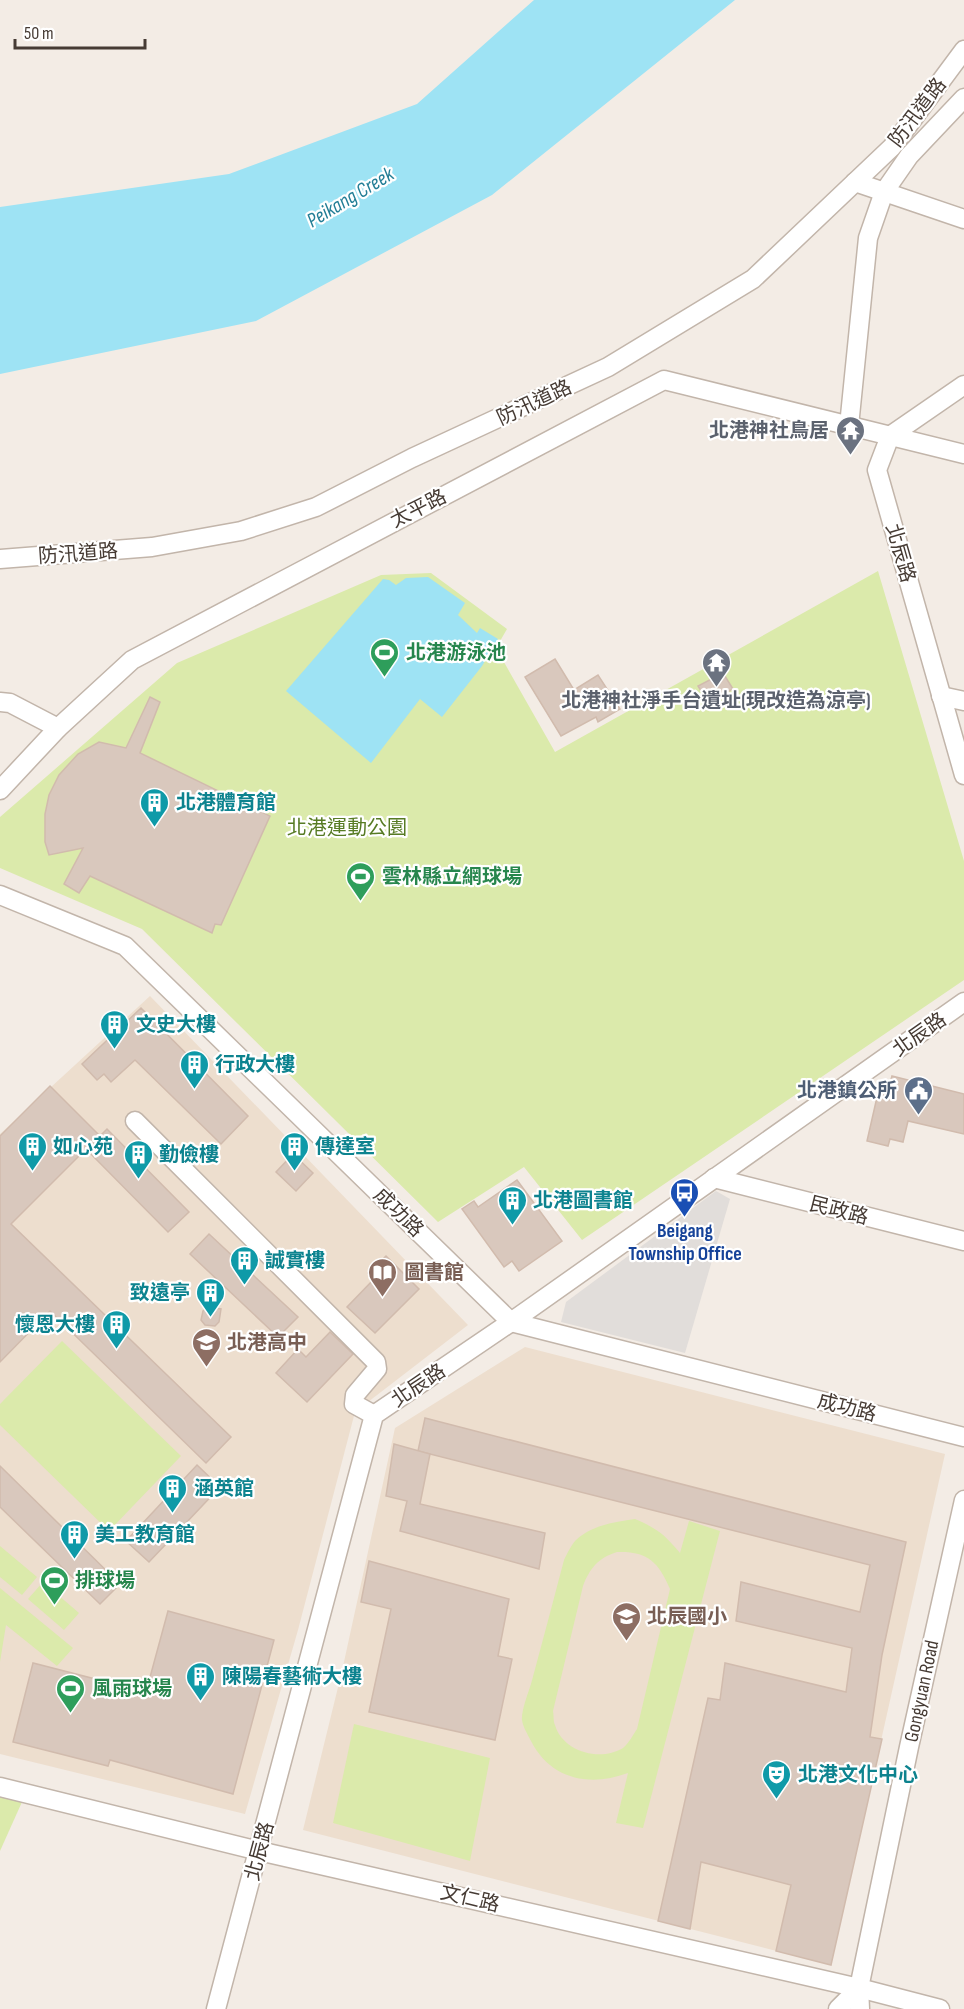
<svg xmlns="http://www.w3.org/2000/svg" width="964" height="2009" font-family="'Sofia Sans Condensed','Noto Sans TC',sans-serif">
<style>
.education{fill:#eddece}
.green{fill:#dbeaab;fill-rule:evenodd}
.parking{fill:#e1ddda}
.water{fill:#9ee3f4}
.building{fill:#d9c8bd;stroke:#d1bbad;stroke-width:1.5}
.lines{fill:none;stroke-linecap:round;stroke-linejoin:round}
.minor-casing{stroke:#c2b5aa;stroke-width:21}
.minor{stroke:#fff;stroke-width:18}
.labels{text-anchor:middle;stroke-width:4.5;stroke-linejoin:round;paint-order:stroke}
.street-label{font-size:20px;fill:#463b34;stroke:#fff}
.worship-label{font-size:20px;font-weight:bold;fill:#5b616d;stroke:#fff;text-anchor:end}
.leisure-label{font-size:20px;font-weight:bold;fill:#27864d;stroke:#fff;text-anchor:start}
.culture-label{font-size:20px;font-weight:bold;fill:#0d838f;stroke:#fff;text-anchor:start}
.park-label{font-size:20px;fill:#577b24;stroke:#fff}
.service-label{font-size:20px;font-weight:bold;fill:#4e5e75;stroke:#fff;text-anchor:end}
.transit-label{font-size:20px;font-weight:bold;fill:#164399;stroke:#fff}
.education-label{font-size:20px;font-weight:bold;fill:#785e54;stroke:#fff;text-anchor:start}
.water-label{font-size:21px;font-style:italic;fill:#237e96;stroke:#fff}
</style>
<rect width="100%" height="100%" fill="#f3ece5"/>
<g class="education">
<polygon points="150,996 468,1325 355,1412 298,1630 245,1814 0,1754 0,1134"/>
<polygon points="525,1347 945,1454 831,1965 303,1830 342,1671 395,1428"/>
</g>
<g class="green">
<polygon points="878,571 964,861 964,980 582,1240 524,1167 438,1222 142,929 0,868 0,817 177,663 381,575 431,573 507,629 496,648 555,752"/>
<polygon points="62,1341 181,1456 109,1531 0,1425 0,1404"/>
<path d="M635,1519C658,1529 664,1534 680,1553L689,1521L720,1531L643,1828L616,1823L628,1773C590,1787 551,1780 531,1741C528,1735 523,1727 522,1720C521,1712 528,1693 531,1684C542,1643 553,1602 564,1560C567,1554 571,1545 576,1540C592,1525 615,1522 635,1519ZM617,1552C647,1551 658,1561 670,1589L637,1729C633,1735 629,1743 623,1748C600,1762 563,1752 555,1725C553,1721 554,1715 553,1711L583,1586C590,1568 598,1558 617,1552Z"/>
<polygon points="0,1546 37,1577 22,1595 0,1577"/>
<polygon points="43,1582 79,1613 64,1630 28,1599"/>
<polygon points="0,1588 73,1648 57,1666 6,1625 0,1662"/>
<polygon points="354,1724 490,1758 470,1861 333,1823"/>
<polygon points="0,1787 26,1793 0,1851"/>
</g>
<polygon class="parking" points="716,1191 730,1199 685,1353 561,1322 566,1302"/>
<g class="water">
<polygon points="534,0 735,0 492,195 256,321 0,374 0,207 229,174 417,104"/>
<polygon points="428,577 465,603 458,615 477,633 480,628 498,639 482,666 442,717 420,699 371,763 286,691 383,579 389,580 396,585 406,578"/>
</g>
<g class="building">
<polygon points="555,659 574,690 598,675 620,709 598,722 596,717 561,736 525,677"/>
<polygon points="723,673 733,689 708,702 698,686"/>
<polygon points="150,697 160,702 140,753 270,816 221,925 215,924 212,933 90,876 79,893 64,884 83,848 49,855 45,842 45,814 49,795 59,775 78,754 99,742 126,748"/>
<polygon points="141,1008 248,1116 221,1144 135,1060 111,1082 104,1074 97,1080 82,1064"/>
<polygon points="892,1076 964,1094 964,1134 908,1121 903,1142 890,1139 888,1146 867,1141 880,1084 889,1087"/>
<polygon points="50,1086 100,1136 107,1129 189,1212 168,1232 86,1149 11,1224 231,1437 206,1463 50,1311 0,1362 0,1136"/>
<polygon points="293,1154 313,1173 296,1191 276,1172"/>
<polygon points="517,1180 562,1241 519,1271 512,1261 504,1267 462,1209 474,1201 478,1207"/>
<polygon points="209,1234 298,1317 278,1337 190,1254"/>
<polygon points="386,1256 419,1289 375,1333 347,1307 374,1279 368,1273"/>
<polygon points="208,1307 221,1309 219,1322 215,1326 205,1325 201,1320 203,1311"/>
<polygon points="330,1332 353,1354 307,1402 276,1373 298,1349 306,1357"/>
<polygon points="425,1418 906,1542 882,1655 870,1737 882,1739 831,1965 776,1951 791,1885 701,1862 690,1929 658,1921 708,1698 720,1700 725,1663 846,1692 852,1648 736,1621 741,1582 860,1612 870,1565 418,1451"/>
<polygon points="394,1444 430,1454 420,1504 545,1533 539,1569 400,1531 407,1501 386,1496"/>
<polygon points="197,1465 220,1487 149,1562 126,1541"/>
<polygon points="0,1466 120,1584 100,1604 0,1507"/>
<polygon points="369,1561 509,1599 498,1656 512,1659 495,1740 369,1712 391,1609 361,1602"/>
<polygon points="168,1611 274,1640 233,1794 110,1760 108,1766 13,1742 33,1663 146,1692"/>
</g>
<g class="lines">
<defs>
<g id="minor">
<polyline points="855,182 964,219"/>
<polyline points="849,426 868,238 884,192 909,156 964,98"/>
<polyline points="890,436 877,470 964,775"/>
<polyline points="890,436 964,385"/>
<polyline points="0,559 152,547 241,531 316,507 412,458 608,367 753,279 892,147 964,50"/>
<polyline points="941,696 964,701"/>
<polyline points="0,702 10,703 58,728"/>
<polyline points="0,790 58,728 132,660 664,380 964,454"/>
<polyline points="0,895 125,946 511,1322 964,1437"/>
<polyline points="135,1121 376,1362 377,1369 355,1395 354,1404 374,1415"/>
<polyline points="714,1178 964,1241"/>
<polyline points="0,1787 259,1851 859,1988 940,2009"/>
<polyline points="216,2009 374,1415 511,1322 964,1002"/>
<polyline points="838,2009 859,1988"/>
<polyline points="860,2009 859,1988 909,1747 964,1500"/>
</g>
</defs>
<use href="#minor" class="minor-casing"/>
<use href="#minor" class="minor"/>
</g>
<defs>
<symbol id="temple-pin" viewBox="-11 -11 22 30"><path d="M0 17L-7.5 6A9.5 9.5 0 1 1 7.5 6Z" fill="#6b7280" stroke="#fff"/><path d="M0-6L5-2H3V0L6.5 2.5H4V6H1.5V3h-3V6H-4V2.5H-6.5L-3 0V-2H-5Z" fill="#fff"/></symbol>
<symbol id="stadium-pin" viewBox="-11 -11 22 30"><path d="M0 17L-7.5 6A9.5 9.5 0 1 1 7.5 6Z" fill="#2e9e5b" stroke="#fff"/><path d="M0-5a6.5 5 0 1 0 0 10a6.5 5 0 1 0 0-10ZM-3.5-1.8h7v3.6h-7Z" fill="#fff"/></symbol>
<symbol id="building-pin" viewBox="-11 -11 22 30"><path d="M0 17L-7.5 6A9.5 9.5 0 1 1 7.5 6Z" fill="#0f9aa8" stroke="#fff"/><path d="M-4-6H4V6H1V3H-1V6H-4ZM-2.5-4.3h1.7v1.8h-1.7ZM.8-4.3h1.7v1.8H.8ZM-2.5-1h1.7V.8h-1.7ZM.8-1h1.7V.8H.8Z" fill="#fff"/></symbol>
<symbol id="civic-pin" viewBox="-11 -11 22 30"><path d="M0 17L-7.5 6A9.5 9.5 0 1 1 7.5 6Z" fill="#5c6f8a" stroke="#fff"/><path d="M-.6-6.5H3V-4.5H.6V-3L4-1V1h2V6H-6V1h2V-1L-.6-3ZM-1.2 2.5V6h2.4V2.5Z" fill="#fff"/></symbol>
<symbol id="bus-pin" viewBox="-11 -11 22 30"><path d="M0 17L-7.5 6A9.5 9.5 0 1 1 7.5 6Z" fill="#1a4fb4" stroke="#fff"/><path d="M-5-6H5V4H4V6H2V4H-2V6H-4V4H-5ZM-3.5-4V0h7V-4ZM-3.5 1.2v1.5H-2V1.2ZM2 1.2v1.5H3.5V1.2Z" fill="#fff"/></symbol>
<symbol id="library-pin" viewBox="-11 -11 22 30"><path d="M0 17L-7.5 6A9.5 9.5 0 1 1 7.5 6Z" fill="#8d6e63" stroke="#fff"/><path d="M-6-4Q-3-5.5-.7-3.5V5Q-3 3-6 4ZM6-4Q3-5.5 .7-3.5V5Q3 3 6 4Z" fill="#fff"/></symbol>
<symbol id="school-pin" viewBox="-11 -11 22 30"><path d="M0 17L-7.5 6A9.5 9.5 0 1 1 7.5 6Z" fill="#8d6e63" stroke="#fff"/><path d="M0-5L7-2L0 1L-7-2ZM-4 1L0 2.5L4 1V4Q0 6-4 4Z" fill="#fff"/></symbol>
<symbol id="theatre-pin" viewBox="-11 -11 22 30"><path d="M0 17L-7.5 6A9.5 9.5 0 1 1 7.5 6Z" fill="#0f9aa8" stroke="#fff"/><path d="M-5-5.5Q0-4 5-5.5V0Q5 5 0 6Q-5 5-5 0ZM-3.3-2.5H-1v1.5H-3.3ZM1-2.5H3.3v1.5H1ZM-2.8 1Q0 5.5 2.8 1Z" fill="#fff"/></symbol>
</defs>
<g fill-rule="evenodd">
<use href="#temple-pin" x="834" y="414" width="33" height="45"/>
<use href="#stadium-pin" x="368" y="636" width="33" height="45"/>
<use href="#temple-pin" x="700" y="646" width="33" height="45"/>
<use href="#building-pin" x="138" y="786" width="33" height="45"/>
<use href="#stadium-pin" x="344" y="860" width="33" height="45"/>
<use href="#building-pin" x="98" y="1008" width="33" height="45"/>
<use href="#building-pin" x="178" y="1048" width="33" height="45"/>
<use href="#civic-pin" x="902" y="1074" width="33" height="45"/>
<use href="#building-pin" x="16" y="1130" width="33" height="45"/>
<use href="#building-pin" x="278" y="1130" width="33" height="45"/>
<use href="#building-pin" x="122" y="1138" width="33" height="45"/>
<use href="#bus-pin" x="668" y="1176" width="33" height="45"/>
<use href="#building-pin" x="496" y="1184" width="33" height="45"/>
<use href="#building-pin" x="228" y="1244" width="33" height="45"/>
<use href="#library-pin" x="366" y="1256" width="33" height="45"/>
<use href="#building-pin" x="194" y="1276" width="33" height="45"/>
<use href="#building-pin" x="100" y="1308" width="33" height="45"/>
<use href="#school-pin" x="190" y="1326" width="33" height="45"/>
<use href="#building-pin" x="156" y="1472" width="33" height="45"/>
<use href="#building-pin" x="58" y="1518" width="33" height="45"/>
<use href="#stadium-pin" x="38" y="1564" width="33" height="45"/>
<use href="#school-pin" x="610" y="1600" width="33" height="45"/>
<use href="#building-pin" x="184" y="1660" width="33" height="45"/>
<use href="#stadium-pin" x="54" y="1672" width="33" height="45"/>
<use href="#theatre-pin" x="760" y="1758" width="33" height="45"/>
</g>
<g class="labels">
<g class="street-label">
<text transform="translate(917 112) rotate(-53)" y="7">防汛道路</text>
<text transform="translate(534 402) rotate(-25)" y="7">防汛道路</text>
<text transform="translate(418 508) rotate(-27)" y="7">太平路</text>
<text transform="translate(78 553) rotate(-4)" y="7">防汛道路</text>
<text transform="translate(901 553) rotate(74)" y="7">北辰路</text>
<text transform="translate(919 1034) rotate(-35)" y="7">北辰路</text>
<text transform="translate(839 1210) rotate(14)" y="7">民政路</text>
<text transform="translate(399 1212) rotate(44)" y="7">成功路</text>
<text transform="translate(418 1385) rotate(-34)" y="7">北辰路</text>
<text transform="translate(847 1407) rotate(14)" y="7">成功路</text>
<text transform="translate(921 1691) rotate(-78)" y="7">Gongyuan Road</text>
<text transform="translate(259 1851) rotate(-75)" y="7">北辰路</text>
<text transform="translate(470 1898) rotate(13)" y="7">文仁路</text>
</g>
<g class="worship-label">
<text x="829" y="437">北港神社鳥居</text>
<text x="716" y="707" text-anchor="middle">北港神社淨手台遺址(現改造為涼亭)</text>
</g>
<g class="leisure-label">
<text x="406" y="659">北港游泳池</text>
<text x="382" y="883">雲林縣立網球場</text>
<text x="75" y="1587">排球場</text>
<text x="92" y="1695">風雨球場</text>
</g>
<g class="culture-label">
<text x="176" y="809">北港體育館</text>
<text x="136" y="1031">文史大樓</text>
<text x="215" y="1071">行政大樓</text>
<text x="53" y="1153">如心苑</text>
<text x="315" y="1153">傳達室</text>
<text x="159" y="1161">勤儉樓</text>
<text x="533" y="1207">北港圖書館</text>
<text x="265" y="1267">誠實樓</text>
<text x="190" y="1299" text-anchor="end">致遠亭</text>
<text x="95" y="1331" text-anchor="end">懷恩大樓</text>
<text x="194" y="1495">涵英館</text>
<text x="95" y="1541">美工教育館</text>
<text x="222" y="1683">陳陽春藝術大樓</text>
<text x="798" y="1781">北港文化中心</text>
</g>
<g class="park-label">
<text x="347" y="834">北港運動公園</text>
</g>
<g class="service-label">
<text x="897" y="1097">北港鎮公所</text>
</g>
<g class="transit-label">
<text x="685" y="1237">Beigang<tspan x="685" dy="23">Township Office</tspan></text>
</g>
<g class="education-label">
<text x="404" y="1279">圖書館</text>
<text x="227" y="1349">北港高中</text>
<text x="647" y="1623">北辰國小</text>
</g>
<g class="water-label">
<text transform="translate(350 197) rotate(-31)" y="7">Peikang Creek</text>
</g>
</g>
<path d="M15 39v9h130v-9" fill="none" stroke="#463b34" stroke-width="3"/>
<text x="24" y="39" font-size="18" fill="#463b34" stroke="#ffffff" stroke-width="4.5" paint-order="stroke">50 m</text>
</svg>
